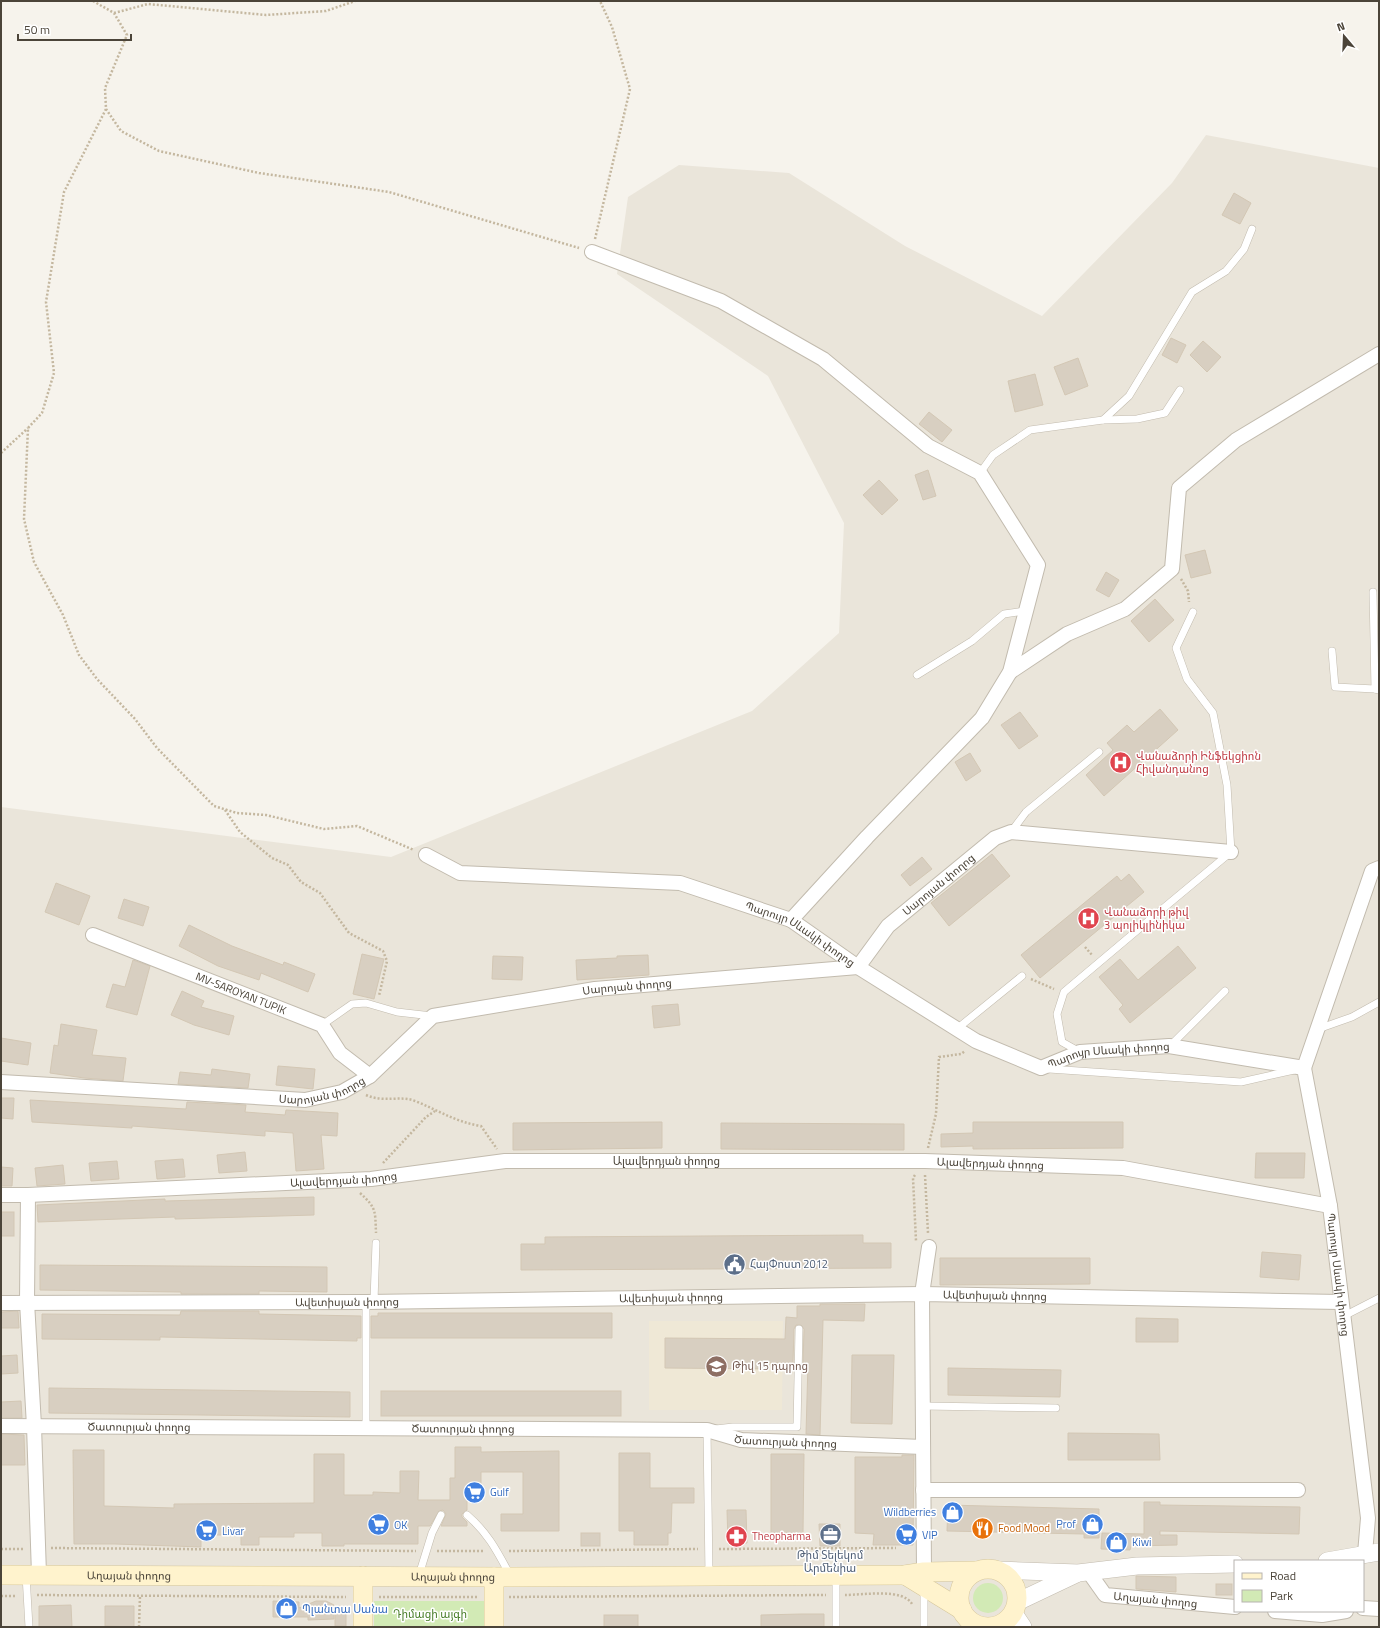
<svg xmlns="http://www.w3.org/2000/svg" width="1380" height="1628" font-family="'Titillium Web','Noto Sans Armenian',sans-serif">
<style>
.residential{fill:#eae5da;fill-rule:evenodd}
.education{fill:#efe8d6}
.green{fill:#d2eab5}
.building{fill:#d8cfc1;stroke:#d3c7b4}
.lines{fill:none;stroke-linecap:round;stroke-linejoin:round}
.service-casing{stroke:#c2bbae;stroke-width:8}
.minor-casing{stroke:#c2bbae;stroke-width:16}
.tertiary-casing{stroke:#c2bbae;stroke-width:18}
.secondary-casing{stroke:#d6c79b;stroke-width:20}
.path{stroke:#c4b79f;stroke-width:2.5;stroke-dasharray:2 2;stroke-linecap:butt}
.service{stroke:#fff;stroke-width:7}
.minor{stroke:#fff;stroke-width:14}
.tertiary{stroke:#fff;stroke-width:17}
.secondary{stroke:#fff3cd;stroke-width:19}
.labels{text-anchor:middle;stroke-width:3;stroke-linejoin:round;paint-order:stroke}
.health-label{font-size:11px;fill:#be3a42;stroke:#fff;text-anchor:start}
.street-label{font-size:11px;fill:#4b4439;stroke:#fff}
.service-label{font-size:11px;fill:#4e5e75;stroke:#fff;text-anchor:start}
.education-label{font-size:11px;fill:#785e54;stroke:#fff;text-anchor:start}
.shop-label{font-size:11px;fill:#366cbe;stroke:#fff;text-anchor:start}
.food-label{font-size:11px;fill:#c56008;stroke:#fff;text-anchor:start}
.park-label{font-size:11px;fill:#4a7f2a;stroke:#fff}
</style>
<rect width="100%" height="100%" fill="#f6f3ec"/>
<path class="residential" d="M1206,135L1379,168V1627H1V807L391,857L752,711L839,633L844,523L768,376L617,274L628,197L679,165L789,173L905,246L1042,316L1172,183ZM1235,1561H1363V1611H1235Z"/>
<polygon class="education" points="649,1321 783,1321 782,1410 649,1410"/>
<g class="green">
<circle cx="988" cy="1598" r="15"/>
<rect x="374" y="1601" width="111" height="26"/>
</g>
<g class="building">
<polygon points="1234,193 1251,203 1240,224 1222,215"/>
<polygon points="1171,338 1186,345 1177,363 1162,355"/>
<polygon points="1203,341 1221,357 1207,372 1190,355"/>
<polygon points="1078,358 1088,386 1065,395 1054,367"/>
<polygon points="1035,374 1043,405 1015,412 1008,381"/>
<polygon points="929,412 952,430 942,442 919,424"/>
<polygon points="928,470 936,496 923,500 915,475"/>
<polygon points="879,480 898,500 882,515 863,495"/>
<polygon points="1205,550 1211,573 1191,578 1185,555"/>
<polygon points="1106,572 1119,580 1109,597 1096,590"/>
<polygon points="1155,599 1174,620 1149,642 1131,621"/>
<polygon points="1160,709 1178,730 1104,796 1086,775 1113,750 1107,743 1127,725 1134,732"/>
<polygon points="1020,712 1038,736 1019,749 1001,725"/>
<polygon points="970,753 981,771 966,781 955,762"/>
<polygon points="992,854 1010,876 949,926 931,903"/>
<polygon points="922,857 932,869 910,886 901,875"/>
<polygon points="1129,874 1144,892 1040,978 1021,955 1117,876 1121,881"/>
<polygon points="56,883 90,896 79,925 45,912"/>
<polygon points="124,899 149,907 143,926 118,918"/>
<polygon points="189,925 232,946 283,965 284,962 315,974 308,992 261,973 259,980 218,966 179,946"/>
<polygon points="1178,946 1196,968 1130,1023 1119,1009 1123,1005 1099,977 1120,959 1138,980"/>
<polygon points="362,954 384,959 374,999 353,994"/>
<polygon points="648,955 649,975 577,980 576,960 617,958 617,956"/>
<polygon points="493,956 523,957 522,980 492,979"/>
<polygon points="133,960 150,966 137,1015 106,1007 113,984 125,987"/>
<polygon points="182,991 204,1001 201,1007 234,1016 229,1035 194,1025 171,1015"/>
<polygon points="678,1004 680,1025 654,1028 652,1006"/>
<polygon points="61,1024 97,1030 92,1055 126,1058 123,1081 84,1078 50,1073 54,1045 58,1046"/>
<polygon points="1,1038 31,1043 28,1065 1,1061"/>
<polygon points="278,1066 315,1069 313,1089 276,1085"/>
<polygon points="212,1069 250,1074 248,1088 178,1084 180,1072 211,1075"/>
<polygon points="1,1098 14,1098 13,1119 1,1118"/>
<polygon points="30,1100 186,1109 187,1102 246,1105 245,1112 285,1115 286,1110 338,1113 337,1136 321,1135 324,1169 296,1171 293,1133 265,1131 265,1136 132,1126 132,1128 32,1122"/>
<polygon points="662,1122 662,1148 513,1150 513,1123"/>
<polygon points="973,1122 1123,1122 1123,1148 973,1149 973,1146 941,1147 941,1134 973,1133"/>
<polygon points="721,1123 904,1124 904,1150 721,1149"/>
<polygon points="245,1152 247,1171 219,1173 217,1155"/>
<polygon points="1256,1153 1305,1153 1304,1178 1255,1178"/>
<polygon points="183,1159 185,1177 157,1179 155,1161"/>
<polygon points="117,1161 119,1179 91,1181 89,1163"/>
<polygon points="63,1165 65,1184 37,1186 35,1168"/>
<polygon points="1,1167 13,1168 12,1186 1,1186"/>
<polygon points="314,1197 314,1215 175,1219 175,1217 38,1222 37,1205 165,1199 165,1201"/>
<rect x="1" y="1212" width="13" height="24"/>
<polygon points="863,1235 863,1243 891,1243 891,1268 521,1270 521,1244 545,1244 545,1237"/>
<polygon points="1262,1252 1301,1255 1299,1280 1260,1277"/>
<polygon points="940,1258 1090,1258 1090,1284 940,1285"/>
<polygon points="40,1265 327,1267 327,1292 259,1291 259,1294 181,1294 181,1292 40,1290"/>
<polygon points="820,1304 865,1304 864,1321 823,1320 820,1435 806,1434 808,1363 803,1363 804,1329 801,1325 796,1325 794,1329 793,1363 769,1363 769,1369 665,1368 665,1338 785,1339 786,1317 797,1318 797,1306 820,1306"/>
<polygon points="18,1311 19,1328 1,1328 1,1312"/>
<polygon points="181,1311 259,1311 259,1314 361,1316 361,1338 357,1338 357,1341 160,1337 160,1340 42,1339 42,1314 180,1315"/>
<polygon points="378,1313 612,1313 612,1338 371,1338 371,1316 378,1316"/>
<polygon points="1136,1318 1178,1319 1178,1342 1136,1342"/>
<polygon points="17,1355 18,1373 1,1374 1,1356"/>
<polygon points="852,1355 894,1355 892,1424 851,1423"/>
<polygon points="948,1368 1061,1370 1060,1397 948,1395"/>
<polygon points="49,1388 350,1392 350,1417 49,1413"/>
<rect x="381" y="1391" width="240" height="25"/>
<polygon points="21,1401 22,1418 1,1418 1,1402"/>
<polygon points="1068,1433 1159,1434 1160,1460 1068,1460"/>
<polygon points="1,1434 24,1435 25,1465 1,1465"/>
<polygon points="455,1447 481,1447 481,1452 559,1451 559,1531 501,1531 501,1514 523,1514 523,1472 481,1472 481,1498 467,1498 467,1510 462,1514 462,1517 467,1522 467,1526 441,1526 446,1514 443,1510 439,1511 430,1526 418,1526 418,1544 344,1544 344,1546 322,1546 322,1533 294,1533 294,1537 259,1537 259,1545 241,1545 241,1535 201,1535 201,1547 115,1544 74,1544 73,1450 104,1450 104,1506 174,1508 174,1504 314,1503 314,1454 344,1454 344,1495 373,1495 373,1492 400,1493 400,1471 419,1471 418,1500 450,1500 450,1478 455,1478"/>
<polygon points="619,1453 650,1453 650,1488 694,1488 694,1503 672,1503 671,1533 668,1533 668,1545 634,1545 634,1531 619,1531"/>
<polygon points="771,1454 804,1454 803,1533 771,1533"/>
<polygon points="902,1455 914,1455 913,1545 873,1545 874,1534 855,1533 855,1457 902,1457"/>
<polygon points="1144,1502 1160,1502 1160,1505 1300,1507 1299,1534 1160,1531 1160,1535 1177,1535 1177,1545 1131,1546 1130,1550 1101,1549 1102,1533 1144,1534"/>
<polygon points="948,1505 1099,1509 1099,1538 1084,1538 1084,1534 947,1531"/>
<polygon points="727,1510 746,1510 747,1543 728,1544"/>
<polygon points="819,1524 840,1524 840,1546 820,1546"/>
<rect x="581" y="1533" width="19" height="13"/>
<polygon points="1136,1576 1176,1577 1176,1592 1136,1589"/>
<rect x="1216" y="1584" width="16" height="11"/>
<polygon points="273,1601 299,1602 299,1608 316,1601 326,1601 334,1605 334,1619 308,1620 308,1617 273,1617"/>
<polygon points="71,1605 72,1627 39,1627 39,1606"/>
<polygon points="105,1606 134,1606 134,1627 105,1626"/>
<rect x="335" y="1611" width="11" height="15"/>
<polygon points="801,1614 824,1614 824,1627 761,1627 761,1615"/>
<rect x="604" y="1615" width="34" height="12"/>
</g>
<g class="lines">
<defs>
<g id="service">
<polyline points="1103,420 1137,419 1165,413 1180,390"/>
<polyline points="980,473 993,455 1030,430 1103,420 1129,396 1192,292 1226,271 1244,249 1252,229"/>
<polyline points="1373,592 1375,689 1379,690"/>
<polyline points="1332,651 1335,687 1375,689"/>
<polyline points="917,675 972,641 1004,614 1025,611"/>
<polyline points="1011,832 1026,812 1099,752"/>
<polyline points="1160,911 1231,852 1227,785 1213,713 1187,679 1176,648 1193,612"/>
<polyline points="322,1025 352,1004 366,1003 397,1012 432,1016"/>
<polyline points="958,1028 1022,976"/>
<polyline points="1318,1029 1352,1017 1379,1002"/>
<polyline points="1170,1046 1225,991"/>
<polyline points="1080,1052 1062,1042 1057,1014 1064,992 1153,917"/>
<polyline points="1049,1069 1241,1082 1294,1070"/>
<polyline points="374,1301 376,1243"/>
<polyline points="1342,1317 1379,1298"/>
<polyline points="923,1406 1056,1408"/>
<polyline points="366,1428 366,1302"/>
<path d="M467,1515C488,1533 497,1551 510,1575"/>
<polyline points="26,1575 29,1627"/>
<polyline points="419,1575 432,1533 441,1515"/>
<polyline points="709,1575 707,1430 733,1427 797,1427 799,1329"/>
<polyline points="924,1589 924,1627"/>
<polyline points="836,1627 836,1576"/>
</g>
<g id="minor">
<polyline points="592,252 721,301 823,359 928,446 980,473 1038,565 1010,672 982,718 867,837 791,920"/>
<polyline points="1010,672 1067,634 1125,609 1172,569 1179,488 1236,440 1379,354"/>
<path id="s1" d="M426,855L460,873L680,883L791,920L858,967L976,1041L1041,1068L1080,1052L1169,1046L1304,1068L1330,1206L1368,1518L1365,1554"/>
<path id="s2" d="M93,935L322,1025L340,1053L370,1076"/>
<polyline points="1304,1068 1372,871 1379,868"/>
<path id="s3" d="M1,1082L305,1100L342,1092L370,1076L433,1016L595,989L858,967L888,926L995,838L1011,832L1231,852"/>
<path id="s4" d="M1,1195H28L371,1179L505,1161H925L1123,1168L1330,1206"/>
<polyline points="28,1195 27,1302 34,1426 39,1574"/>
<path id="s5" d="M1,1303L366,1302L922,1294L1340,1302"/>
<path id="s6" d="M1,1426L707,1430L741,1440L923,1447"/>
<polyline points="923,1490 1298,1490"/>
<path id="s7" d="M1088,1571L1105,1595L1235,1607"/>
<polyline points="924,1572 922,1294 929,1247"/>
<polyline points="1363,1608 1379,1609"/>
<polyline points="1275,1611 1322,1615 1346,1611"/>
</g>
<g id="tertiary">
<polyline points="1327,1561 1379,1552"/>
<polyline points="998,1570 1078,1573 1137,1566 1235,1564"/>
<polyline points="1017,1602 1076,1574"/>
<polyline points="1013,1612 1023,1627"/>
</g>
<g id="secondary">
<circle cx="988" cy="1598" r="29"/>
<path id="s8" d="M1,1575L511,1577L905,1575L924,1572L976,1571"/>
<polyline points="905,1575 962,1610"/>
<polyline points="363,1627 363,1576"/>
<polyline points="494,1627 494,1577"/>
</g>
</defs>
<use href="#service" class="service-casing"/>
<use href="#minor" class="minor-casing"/>
<use href="#tertiary" class="tertiary-casing"/>
<use href="#secondary" class="secondary-casing"/>
<g class="path">
<polyline points="93,1 114,13 127,35 105,88 106,109 121,131 159,151 259,173 389,192 579,248"/>
<polyline points="114,13 148,4 266,15 326,11 355,1"/>
<polyline points="106,109 64,192 46,302 54,373 42,413 28,428 24,519 34,562 63,615 79,655 97,679 135,719 157,748 214,806 237,813 266,815 324,829 357,826 414,850"/>
<polyline points="595,239 630,89 612,27 600,1"/>
<polyline points="1,453 28,428"/>
<polyline points="1181,579 1188,591 1189,602"/>
<polyline points="225,810 240,832 272,858 288,865 301,882 320,893 349,933 383,951 387,961 379,996"/>
<polyline points="1085,947 1092,955"/>
<polyline points="1031,979 1054,989"/>
<path d="M366,1095C384,1103 401,1095 415,1101C438,1110 455,1122 481,1126L497,1149"/>
<polyline points="928,1148 936,1114 939,1057 961,1054 965,1051"/>
<polyline points="383,1163 426,1117 435,1111"/>
<polyline points="915,1175 913,1178 916,1241"/>
<polyline points="925,1175 928,1233"/>
<path d="M360,1193C377,1208 375,1212 376,1233"/>
<polyline points="51,1548 416,1551"/>
<polyline points="1,1549 24,1549"/>
<polyline points="719,1549 896,1548"/>
<polyline points="437,1551 484,1551"/>
<polyline points="509,1551 698,1549"/>
<polyline points="37,1595 346,1597"/>
<path d="M845,1595C863,1595 903,1588 912,1604"/>
<polyline points="1,1596 16,1596"/>
<polyline points="379,1597 478,1597"/>
<polyline points="509,1597 826,1595"/>
<polyline points="139,1627 140,1595"/>
</g>
<use href="#service" class="service"/>
<use href="#minor" class="minor"/>
<use href="#tertiary" class="tertiary"/>
<use href="#secondary" class="secondary"/>
</g>
<defs>
<symbol id="hospital-disc" viewBox="-11 -11 22 22"><circle r="9.5" fill="#e0444e" stroke="#fff"/><path d="M-5-5h3v3.5h4V-5h3V5h-3V1.5h-4V5h-3Z" fill="#fff"/></symbol>
<symbol id="civic-disc" viewBox="-11 -11 22 22"><circle r="9.5" fill="#5c6f8a" stroke="#fff"/><path d="M-.6-6.5H3V-4.5H.6V-3L4-1V1h2V6H-6V1h2V-1L-.6-3ZM-1.2 2.5V6h2.4V2.5Z" fill="#fff"/></symbol>
<symbol id="school-disc" viewBox="-11 -11 22 22"><circle r="9.5" fill="#8d6e63" stroke="#fff"/><path d="M0-5L7-2L0 1L-7-2ZM-4 1L0 2.5L4 1V4Q0 6-4 4Z" fill="#fff"/></symbol>
<symbol id="supermarket-disc" viewBox="-11 -11 22 22"><circle r="9.5" fill="#3f7fe0" stroke="#fff"/><path d="M-6-5.5h2.5l.6 2H6L4.5 2H-2.5L-4.4-4H-6ZM-1.5 3.2a1.3 1.3 0 1 0 .1 0ZM3 3.2a1.3 1.3 0 1 0 .1 0Z" fill="#fff"/></symbol>
<symbol id="shop-disc" viewBox="-11 -11 22 22"><circle r="9.5" fill="#3f7fe0" stroke="#fff"/><path d="M-5-2.5h2.3a2.7 3.5 0 0 1 5.4 0H5L5.5 6h-11ZM-1.5-2.5h3a1.5 2.3 0 0 0-3 0Z" fill="#fff"/></symbol>
<symbol id="restaurant-disc" viewBox="-11 -11 22 22"><circle r="9.5" fill="#e8710a" stroke="#fff"/><path d="M-5-6h1v4h1v-4h1v4h1v-4h1v5L-1.5 .5V6h-2V.5L-5-1ZM5-6V6H3V1.5H1.5Q1.5-4 5-6Z" fill="#fff"/></symbol>
<symbol id="office-disc" viewBox="-11 -11 22 22"><circle r="9.5" fill="#5c6f8a" stroke="#fff"/><path d="M-6-3h4V-5.5h4V-3h4V5H-6ZM-1-4.5V-3h2v-1.5ZM-6 0V1H6V0Z" fill="#fff"/></symbol>
<symbol id="pharmacy-disc" viewBox="-11 -11 22 22"><circle r="9.5" fill="#e0444e" stroke="#fff"/><path d="M-2-6h4v4h4v4h-4v4h-4v-4h-4v-4h4Z" fill="#fff"/></symbol>
</defs>
<g fill-rule="evenodd">
<use href="#hospital-disc" x="1108" y="750" width="25" height="25"/>
<use href="#hospital-disc" x="1076" y="906" width="25" height="25"/>
<use href="#civic-disc" x="722" y="1252" width="25" height="25"/>
<use href="#school-disc" x="704" y="1354" width="25" height="25"/>
<use href="#supermarket-disc" x="462" y="1480" width="25" height="25"/>
<use href="#shop-disc" x="940" y="1500" width="25" height="25"/>
<use href="#shop-disc" x="1080" y="1512" width="25" height="25"/>
<use href="#supermarket-disc" x="366" y="1512" width="25" height="25"/>
<use href="#restaurant-disc" x="970" y="1516" width="25" height="25"/>
<use href="#supermarket-disc" x="194" y="1518" width="25" height="25"/>
<use href="#office-disc" x="818" y="1522" width="25" height="25"/>
<use href="#supermarket-disc" x="894" y="1522" width="25" height="25"/>
<use href="#pharmacy-disc" x="724" y="1524" width="25" height="25"/>
<use href="#shop-disc" x="1104" y="1530" width="25" height="25"/>
<use href="#shop-disc" x="274" y="1596" width="25" height="25"/>
</g>
<g class="labels">
<g class="health-label">
<text x="1136" y="760">Վանաձորի Ինֆեկցիոն<tspan x="1136" dy="13">Հիվանդանոց</tspan></text>
<text x="1104" y="916">Վանաձորի թիվ<tspan x="1104" dy="13">3 պոլիկլինիկա</tspan></text>
<text x="752" y="1540">Theopharma</text>
</g>
<g class="street-label">
<text dy="4" stroke="none"><textPath href="#s3" startOffset="1006">Սարոյան փողոց</textPath></text>
<text dy="4" stroke="none"><textPath href="#s1" startOffset="390">Պարույր Սևակի փողոց</textPath></text>
<text dy="4" stroke="none"><textPath href="#s3" startOffset="658">Սարոյան փողոց</textPath></text>
<text dy="4" stroke="none"><textPath href="#s2" startOffset="159">MV-SAROYAN TUPIK</textPath></text>
<text dy="4" stroke="none"><textPath href="#s1" startOffset="737">Պարույր Սևակի փողոց</textPath></text>
<text dy="4" stroke="none"><textPath href="#s3" startOffset="323">Սարոյան փողոց</textPath></text>
<text dy="4" stroke="none"><textPath href="#s4" startOffset="667">Ալավերդյան փողոց</textPath></text>
<text dy="4" stroke="none"><textPath href="#s4" startOffset="991">Ալավերդյան փողոց</textPath></text>
<text dy="4" stroke="none"><textPath href="#s4" startOffset="343">Ալավերդյան փողոց</textPath></text>
<text dy="4" stroke="none"><textPath href="#s1" startOffset="1145">Պարույր Սևակի փողոց</textPath></text>
<text dy="4" stroke="none"><textPath href="#s5" startOffset="994">Ավետիսյան փողոց</textPath></text>
<text dy="4" stroke="none"><textPath href="#s5" startOffset="670">Ավետիսյան փողոց</textPath></text>
<text dy="4" stroke="none"><textPath href="#s5" startOffset="346">Ավետիսյան փողոց</textPath></text>
<text dy="4" stroke="none"><textPath href="#s6" startOffset="138">Ծատուրյան փողոց</textPath></text>
<text dy="4" stroke="none"><textPath href="#s6" startOffset="462">Ծատուրյան փողոց</textPath></text>
<text dy="4" stroke="none"><textPath href="#s6" startOffset="786">Ծատուրյան փողոց</textPath></text>
<text dy="4" stroke="none"><textPath href="#s8" startOffset="128">Աղայան փողոց</textPath></text>
<text dy="4" stroke="none"><textPath href="#s8" startOffset="452">Աղայան փողոց</textPath></text>
<text dy="4" stroke="none"><textPath href="#s7" startOffset="80">Աղայան փողոց</textPath></text>
</g>
<g class="service-label">
<text x="750" y="1268">ՀայՓոստ 2012</text>
<text x="830" y="1559" text-anchor="middle">Թիմ Տելեկոմ<tspan x="830" dy="13">Արմենիա</tspan></text>
</g>
<g class="education-label">
<text x="732" y="1370">Թիվ 15 դպրոց</text>
</g>
<g class="shop-label">
<text x="490" y="1496">Gulf</text>
<text x="936" y="1516" text-anchor="end">Wildberries</text>
<text x="1076" y="1528" text-anchor="end">Prof</text>
<text x="394" y="1529">OK</text>
<text x="222" y="1535">Livar</text>
<text x="922" y="1539">VIP</text>
<text x="1132" y="1546">Kiwi</text>
<text x="302" y="1613">Պլանտա Սանա</text>
</g>
<g class="food-label">
<text x="998" y="1532">Food Mood</text>
</g>
<g class="park-label">
<text x="430" y="1618">Դիմացի այգի</text>
</g>
</g>
<rect width="1380" height="1628" fill="none" stroke="#4b4439" stroke-width="4"/>
<rect x="1234" y="1560" width="130" height="52" fill="#ffffff" stroke="#b7b4b0"/>
<rect x="1242" y="1573" width="20" height="6" fill="#fff3cd" stroke="#b7b4b0"/>
<text x="1270" y="1580" font-size="12" fill="#4b4439">Road</text>
<rect x="1242" y="1590" width="20" height="12" fill="#d2eab5" stroke="#b7b4b0"/>
<text x="1270" y="1600" font-size="12" fill="#4b4439">Park</text>
<g transform="translate(1344 36) rotate(341)" stroke="#ffffff" stroke-width="3" paint-order="stroke">
<path d="M0-3L7 15L0 10L-7 15Z" fill="#4b4439"/>
<text y="-6" font-size="11" font-weight="bold" text-anchor="middle" fill="#4b4439">N</text>
</g>
<path d="M18 34v6h113v-6" fill="none" stroke="#4b4439" stroke-width="2"/>
<text x="24" y="34" font-size="12" fill="#4b4439" stroke="#ffffff" stroke-width="3" paint-order="stroke">50 m</text>
</svg>
